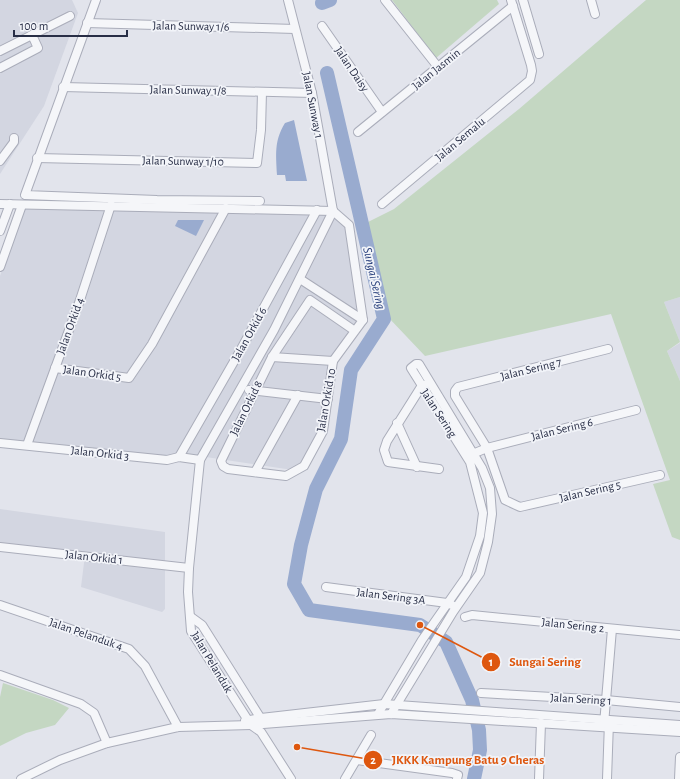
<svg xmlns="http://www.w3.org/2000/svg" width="680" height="779" font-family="'Alegreya Sans',sans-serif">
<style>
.built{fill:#d3d6e1}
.green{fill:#c4d7c2}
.water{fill:#99abcf}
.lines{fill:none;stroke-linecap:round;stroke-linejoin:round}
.river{stroke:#99abcf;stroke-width:14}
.minor-casing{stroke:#aaadba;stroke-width:10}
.minor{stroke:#f5f6f9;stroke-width:8}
.labels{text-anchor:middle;stroke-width:3.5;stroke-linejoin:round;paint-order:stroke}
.street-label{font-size:12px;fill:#282e46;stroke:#f2f4f9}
.water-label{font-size:13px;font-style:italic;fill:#2d447f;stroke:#f2f4f9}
.leader{fill:none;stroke:#de570f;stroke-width:1.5}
.callout-dot{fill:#de570f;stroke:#f2f4f9;stroke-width:1.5}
.mark-label{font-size:12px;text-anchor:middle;font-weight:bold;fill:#fff}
.callout-label{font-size:13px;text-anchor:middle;font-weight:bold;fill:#de570f;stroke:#f2f4f9;stroke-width:3.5;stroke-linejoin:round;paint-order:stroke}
</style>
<rect width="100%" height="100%" fill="#e2e4ec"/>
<g class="built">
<polygon points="0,0 72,0 78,13 44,106 0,174"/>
<polygon points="24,208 326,213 333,216 346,226 359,320 331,358 320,429 302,464 293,470 179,453 163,457 0,440 0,276"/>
<polygon points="680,297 680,342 664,302"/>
<polygon points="680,343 680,381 667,351"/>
<polygon points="0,509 165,532 165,609 162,612 81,587 85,555 0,544"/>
</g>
<g class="green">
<polygon points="392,0 497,0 499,4 436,58"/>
<polygon points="646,0 680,0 680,297 664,302 680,342 667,351 680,381 680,540 672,537 653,484 670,480 611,314 425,356 388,317 366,223 394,209 519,109"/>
<polygon points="3,683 53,700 69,708 55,725 26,733 0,746 0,697"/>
</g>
<g class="water">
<path d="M294,120L307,181H286L285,175H277C276,154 274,141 285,123Z"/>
<polygon points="178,220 204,220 196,236 175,226"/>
</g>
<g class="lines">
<g class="river">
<polyline points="322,3 330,0"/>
<polyline points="327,73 384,319 351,370 341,439 316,489 301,545 294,584 309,610 420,625 446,642 472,700 479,730 480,750 474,779"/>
</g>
<defs>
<g id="minor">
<polyline points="96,0 25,195 157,200 260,201"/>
<polyline points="288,0 312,93 333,211"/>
<polyline points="385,0 438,67"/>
<polyline points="523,0 539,54"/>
<polyline points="591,0 595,14"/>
<polyline points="87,23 295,29"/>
<polyline points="322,26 382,112"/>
<polyline points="0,51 70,16"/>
<polyline points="0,68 38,48 32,35"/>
<polyline points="63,87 312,93"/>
<polyline points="358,132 513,6"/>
<polyline points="37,158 257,163 261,130 262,92"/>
<polyline points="0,161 14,142 14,138"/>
<polyline points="0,204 333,211"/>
<polyline points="382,204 530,80 532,71 531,65 511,0"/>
<polyline points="333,211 349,225 363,320 333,361 323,431 304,466 286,476 228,469 223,466 221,461 272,357 310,300 355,331"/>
<polyline points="0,231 10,204"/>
<polyline points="0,267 22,205"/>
<polyline points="300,279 363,320"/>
<polyline points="608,349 458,387 455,391 455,396 487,448 505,500 520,507 660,475"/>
<polyline points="272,357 333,361"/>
<polyline points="55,368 129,378 152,344 226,208"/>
<polyline points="425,385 421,387 387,441 384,450 388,462 439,469"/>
<polyline points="249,390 328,399"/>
<polyline points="397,423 417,467"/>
<polyline points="0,443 167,460 179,457 200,460"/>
<polyline points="27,445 80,300 111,205"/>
<polyline points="470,455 487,448 636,410"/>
<polyline points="179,457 240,351 317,210"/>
<polyline points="255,472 298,395"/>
<polyline points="0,547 189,568"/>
<polyline points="326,587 447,603 452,605"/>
<polyline points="0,605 129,649 145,666 178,727"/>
<polyline points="191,617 202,625 263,722"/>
<polyline points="465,617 472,615 680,635"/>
<polyline points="0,675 81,704 94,713 107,743"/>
<polyline points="481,693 606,700 680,707"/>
<polyline points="378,714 422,640 466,577 480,536 483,513 470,462 411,368 416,364 419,364 482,468 490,488 492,514 488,542 480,573 453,612 391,714"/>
<polyline points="245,721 261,718 384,704 680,725"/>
<polyline points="604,724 612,629"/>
<polyline points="357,760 452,773 458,775 457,779"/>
<polyline points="21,779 60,760 107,743 178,727 251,725 391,714 680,732"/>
<polyline points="291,779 261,732 251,725 191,631 188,592 189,568 200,460 274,330 333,211"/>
<polyline points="345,779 371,735"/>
<polyline points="539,779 541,723"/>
<polyline points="607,779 609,722"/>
<polyline points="679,779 680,757"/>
</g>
</defs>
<use href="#minor" class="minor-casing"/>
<use href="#minor" class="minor"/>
</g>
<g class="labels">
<g class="street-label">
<text transform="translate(191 26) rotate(1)" y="4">Jalan Sunway 1/6</text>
<text transform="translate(352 69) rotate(56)" y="4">Jalan Daisy</text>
<text transform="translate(436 69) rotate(-39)" y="4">Jalan Jasmin</text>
<text transform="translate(188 90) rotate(1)" y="4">Jalan Sunway 1/8</text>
<text transform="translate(313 105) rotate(79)" y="4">Jalan Sunway 1</text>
<text transform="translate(460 139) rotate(-40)" y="4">Jalan Semalu</text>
<text transform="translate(183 161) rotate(1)" y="4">Jalan Sunway 1/10</text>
<text transform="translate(70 326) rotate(-70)" y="4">Jalan Orkid 4</text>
<text transform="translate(249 334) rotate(-61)" y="4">Jalan Orkid 6</text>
<text transform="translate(531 369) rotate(-14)" y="4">Jalan Sering 7</text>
<text transform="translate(92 373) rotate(8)" y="4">Jalan Orkid 5</text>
<text transform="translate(326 400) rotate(-80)" y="4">Jalan Orkid 10</text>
<text transform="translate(246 408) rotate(-64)" y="4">Jalan Orkid 8</text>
<text transform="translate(439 413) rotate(57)" y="4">Jalan Sering</text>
<text transform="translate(562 429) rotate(-14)" y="4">Jalan Sering 6</text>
<text transform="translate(100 453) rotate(6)" y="4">Jalan Orkid 3</text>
<text transform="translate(590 491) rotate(-13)" y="4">Jalan Sering 5</text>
<text transform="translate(94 557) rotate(6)" y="4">Jalan Orkid 1</text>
<text transform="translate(391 596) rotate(7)" y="4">Jalan Sering 3A</text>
<text transform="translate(573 625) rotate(6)" y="4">Jalan Sering 2</text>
<text transform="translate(86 634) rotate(19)" y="4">Jalan Pelanduk 4</text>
<text transform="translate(212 662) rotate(59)" y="4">Jalan Pelanduk</text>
<text transform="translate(581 699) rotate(3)" y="4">Jalan Sering 1</text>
</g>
<g class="water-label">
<text transform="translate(375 278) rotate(77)" y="5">Sungai Sering</text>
</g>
</g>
<path class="leader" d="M420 625L491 662M297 747L373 760"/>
<g class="callout-dot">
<circle cx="420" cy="625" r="4"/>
<circle cx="297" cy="747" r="4"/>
<circle cx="491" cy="662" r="10"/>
<circle cx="373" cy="760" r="10"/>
</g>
<g class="mark-label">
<text x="491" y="666">1</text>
<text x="373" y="764">2</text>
</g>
<g class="callout-label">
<text x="545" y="666">Sungai Sering</text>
<text x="468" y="764">JKKK Kampung Batu 9 Cheras</text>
</g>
<path d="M14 30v6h113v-6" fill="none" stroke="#282e46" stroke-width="2"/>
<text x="20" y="30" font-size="12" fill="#282e46" stroke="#f2f4f9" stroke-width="3" paint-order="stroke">100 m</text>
</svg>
